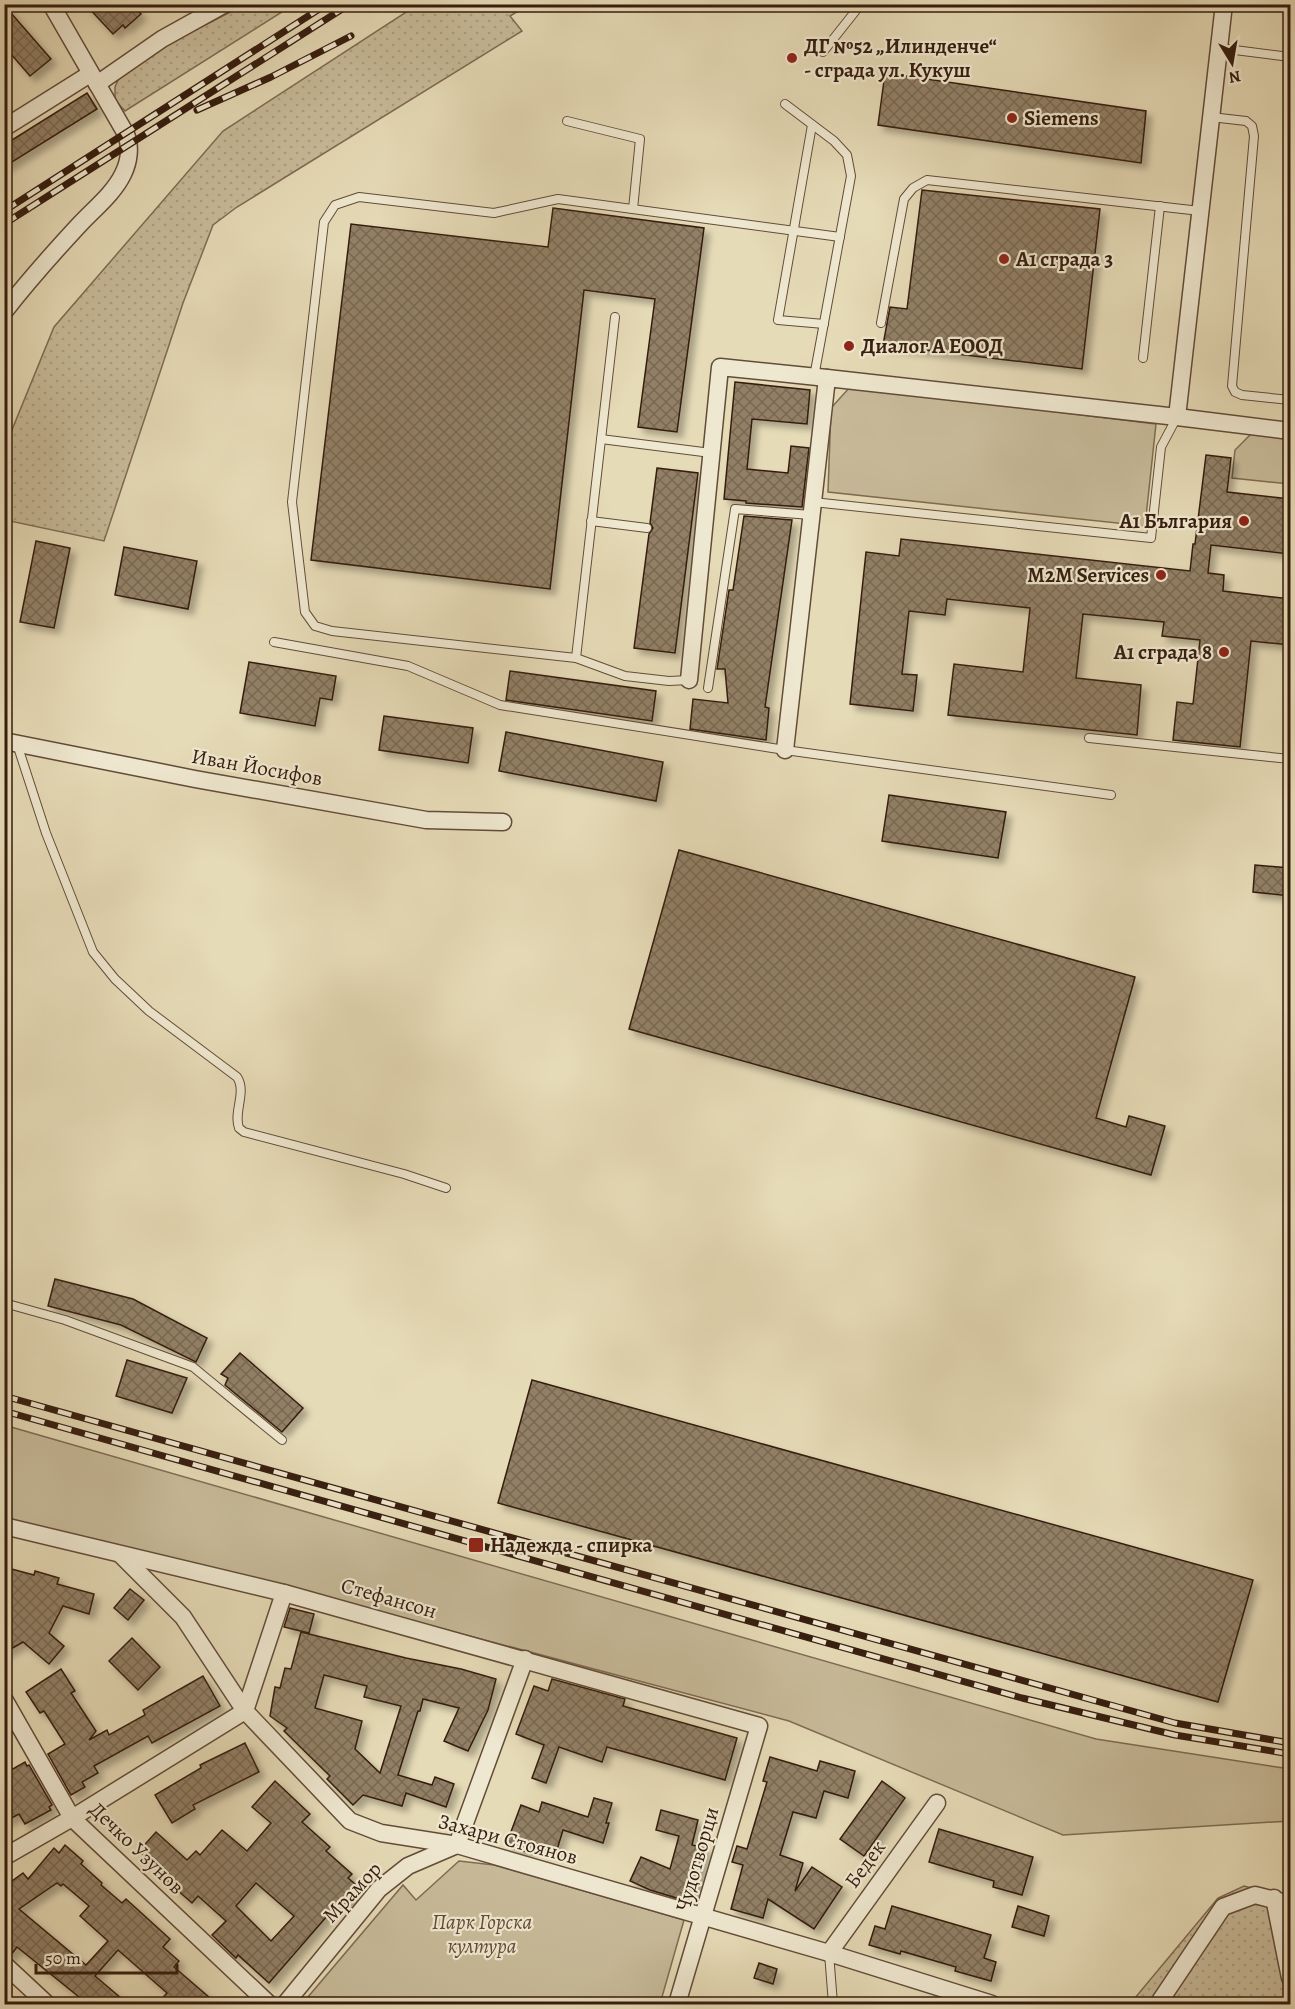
<svg xmlns="http://www.w3.org/2000/svg" width="1295" height="2009" font-family="Alegreya,serif">
<style>
.grass{fill:url(#grass-dots);stroke:#7f6c54;stroke-width:1.5}
.park{fill:#c8bb9a;stroke:#7f6c54;stroke-width:1.5}
.building{fill:url(#building-cross-hatch);stroke:#361d0f;stroke-width:1.5;fill-rule:evenodd;filter:url(#shadow)}
.lines{fill:none;stroke-linecap:round;stroke-linejoin:round}
.lane-casing{stroke:#624c39;stroke-width:10}
.street-casing{stroke:#624c39;stroke-width:19}
.lane{stroke:#efe8d0;stroke-width:8}
.street{stroke:#efe8d0;stroke-width:16}
.rail-casing{stroke:#361d0f;stroke-width:7}
.rail{stroke:#efe8d0;stroke-width:4.5;stroke-dasharray:14;stroke-linecap:butt}
.poi-dot{fill:#8f2418;stroke:#efe8d0;stroke-width:2}
.labels{text-anchor:middle;stroke-width:4.5;stroke-linejoin:round;paint-order:stroke}
.poi-label{font-size:21px;font-weight:bold;fill:#361d0f;stroke:#efe8d0;text-anchor:start}
.street-label{font-size:21px;fill:#361d0f;stroke:#efe8d0}
.park-label{font-size:21px;font-style:italic;fill:#624c39;stroke:#efe8d0}
</style>
<defs>
<pattern id="grass-dots" width="8" height="8" patternUnits="userSpaceOnUse" patternTransform="scale(1.5)"><rect width="8" height="8" fill="#c8bb9a"/><path d="M2 2h.1M6 6h.1" fill="none" stroke="#aca084" stroke-width="1.8" stroke-linecap="round"/></pattern>
<pattern id="building-cross-hatch" width="8" height="8" patternUnits="userSpaceOnUse" patternTransform="scale(1.5)"><rect width="8" height="8" fill="#928066"/><path d="M0 0l8 8M0 8l8-8" fill="none" stroke="#786852"/></pattern>
<filter id="shadow"><feDropShadow dx="5.5" dy="5.5" stdDeviation="3" flood-color="#0004"/></filter>
</defs>
<rect width="100%" height="100%" fill="#e6dbb7"/>
<filter id="stains"><feTurbulence type="fractalNoise" baseFrequency=".00333" numOctaves="4"/><feColorMatrix values="0 0 0 0 .2 0 0 0 0 .09 0 0 0 0 .02 0 0 0 .5 -.17"/></filter>
<radialGradient id="worn" r=".72"><stop offset=".6" stop-color="#630" stop-opacity="0"/><stop offset="1" stop-color="#630" stop-opacity=".3"/></radialGradient>
<g class="grass">
<polygon points="244,5 293,5 125,111 115,100 115,87 119,78 168,44"/>
<polygon points="417,5 528,5 510,16 522,31 237,207 213,225 183,303 104,541 5,520 5,447 54,327 223,131"/>
<polygon points="1244,1886 1278,1895 1290,1961 1290,2004 1130,2004 1218,1898"/>
</g>
<g class="park">
<polygon points="850,387 1156,424 1145,526 828,492 831,408"/>
<polygon points="1251,434 1290,439 1290,484 1232,478 1235,450"/>
<polygon points="4,1425 1096,1739 1290,1769 1290,1821 1063,1835 789,1721 331,1599 5,1520"/>
<polygon points="459,1861 494,1865 684,1920 660,2004 302,2004 403,1885 416,1900"/>
</g>
<g class="building">
<polygon points="85,4 132,4 141,14 125,28 123,25 113,34"/>
<polygon points="4,5 51,59 30,76 4,46"/>
<polygon points="885,73 1146,111 1141,163 878,125"/>
<polygon points="87,93 97,109 4,167 4,145"/>
<polygon points="922,190 1100,209 1082,369 883,345 890,307 907,309"/>
<polygon points="553,208 704,228 677,432 638,427 655,299 584,290 550,589 311,560 351,224 548,247"/>
<polygon points="735,382 810,390 807,424 752,419 747,469 788,473 791,446 809,448 802,507 746,503 746,501 724,499"/>
<polygon points="1206,455 1231,458 1227,492 1290,499 1290,554 1211,545 1208,573 1224,575 1223,591 1290,599 1290,645 1251,641 1240,747 1173,740 1177,702 1193,704 1200,640 1162,636 1164,622 1083,614 1076,678 1141,685 1137,735 948,715 954,664 1023,672 1030,608 947,599 945,615 909,611 902,674 917,675 913,711 850,704 866,552 899,556 901,539 1190,571 1193,544 1195,544"/>
<polygon points="657,468 698,473 675,653 634,648 649,534 653,528 650,523"/>
<polygon points="744,516 792,520 765,707 769,708 766,740 690,729 693,699 728,703 725,669 717,669 729,590 733,590"/>
<polygon points="36,541 70,548 54,628 20,622"/>
<polygon points="124,547 197,561 188,609 115,595"/>
<polygon points="249,662 336,676 332,700 320,698 315,726 240,713"/>
<polygon points="510,671 656,691 652,721 506,700"/>
<polygon points="384,716 473,728 468,763 379,750"/>
<polygon points="506,732 663,762 656,801 499,771"/>
<polygon points="889,795 1006,812 998,858 882,841"/>
<polygon points="679,850 1135,977 1096,1118 1126,1127 1129,1116 1165,1126 1151,1175 629,1029"/>
<polygon points="1255,865 1290,868 1290,896 1253,892"/>
<polygon points="55,1279 133,1299 207,1338 196,1362 121,1325 48,1306"/>
<polygon points="240,1353 303,1408 282,1432 225,1385 228,1378 221,1374"/>
<polygon points="127,1360 187,1378 172,1413 116,1396"/>
<polygon points="532,1380 1253,1580 1218,1702 498,1503"/>
<polygon points="4,1567 34,1575 35,1571 59,1578 57,1584 94,1594 89,1614 63,1606 49,1633 64,1646 49,1664 23,1642 4,1653"/>
<polygon points="130,1589 144,1600 128,1620 114,1608"/>
<polygon points="290,1608 314,1614 309,1633 284,1627"/>
<path d="M301,1632L406,1658L461,1669L496,1679L488,1710L468,1751L444,1741L459,1708L423,1699L420,1711H418L398,1775L432,1785L435,1777L454,1784L446,1807L406,1793L402,1806L363,1795L353,1805L327,1779L330,1776L284,1731L287,1728L270,1716L275,1687L280,1688L285,1668L291,1669ZM324,1675L367,1686L364,1697L401,1706L380,1773L355,1749L362,1721L315,1708Z"/>
<polygon points="132,1638 160,1667 138,1690 109,1661"/>
<polygon points="61,1669 75,1691 71,1693 96,1731 89,1740 107,1730 109,1735 145,1715 143,1710 203,1676 220,1706 152,1743 148,1736 94,1766 98,1773 82,1782 85,1787 71,1795 48,1754 65,1744 44,1711 40,1713 26,1692"/>
<polygon points="552,1679 625,1699 623,1706 737,1738 725,1780 607,1747 602,1762 559,1747 546,1783 532,1778 544,1745 516,1734 534,1686 548,1691"/>
<polygon points="245,1743 259,1772 193,1805 195,1809 172,1823 155,1795 201,1768 200,1765"/>
<polygon points="770,1757 817,1771 820,1761 855,1771 848,1798 824,1791 816,1818 793,1812 780,1855 803,1863 795,1891 812,1867 842,1887 814,1929 768,1899 763,1918 731,1909 743,1865 732,1862 737,1846 747,1849 767,1782 763,1781"/>
<polygon points="25,1762 27,1766 29,1765 52,1805 49,1807 51,1810 25,1824 19,1814 4,1822 4,1774"/>
<path d="M275,1781L310,1814L302,1822L330,1847L326,1851L352,1874L348,1878L361,1889L347,1905L341,1900L269,1983L238,1955L236,1958L212,1935L226,1921L198,1896L192,1903L168,1882L171,1879L139,1851L156,1832L187,1860L196,1851L200,1855L222,1830L247,1851L271,1823L252,1807ZM256,1883L294,1916L271,1941L236,1906Z"/>
<polygon points="882,1781 905,1798 864,1856 840,1839"/>
<polygon points="594,1798 612,1803 606,1823 609,1823 603,1843 563,1830 556,1853 529,1845 527,1852 506,1845 521,1805 539,1812 542,1802 588,1817"/>
<polygon points="661,1810 698,1820 692,1845 706,1848 693,1903 650,1890 630,1881 641,1857 670,1869 679,1836 656,1830"/>
<polygon points="939,1829 1033,1857 1022,1895 993,1887 994,1881 929,1862"/>
<path d="M65,1845L83,1861L81,1864L102,1883L101,1885L122,1903L126,1899L170,1939L163,1947L179,1961L174,1967L217,2004H157L167,1993L118,1950L95,1976L128,2004H72L79,1997L17,1947L10,1956L4,1954V1887L23,1873L28,1879L54,1848L59,1853ZM57,1883L61,1886L63,1884L89,1906L80,1916L108,1941L86,1965L19,1909Z"/>
<polygon points="892,1906 991,1935 984,1958 996,1962 991,1981 955,1971 956,1967 901,1951 900,1954 869,1945 875,1926 885,1929"/>
<polygon points="1018,1906 1049,1916 1044,1936 1012,1927"/>
<polygon points="759,1963 777,1969 773,1984 754,1978"/>
</g>
<g class="lines">
<defs>
<g id="lane">
<polyline points="1219,48 1290,57"/>
<polyline points="823,52 861,4"/>
<polyline points="785,104 834,141 847,155 851,176 814,377"/>
<polyline points="1211,117 1246,121 1252,126 1254,136 1232,386 1235,392 1242,395 1290,400"/>
<polyline points="567,121 640,139 633,209"/>
<polyline points="812,125 778,320 824,324"/>
<polyline points="881,323 904,199 913,188 927,180 1200,211"/>
<polyline points="1143,358 1160,206"/>
<polyline points="601,439 711,453"/>
<polyline points="813,502 1151,538 1161,447 1177,417"/>
<polyline points="591,521 647,528"/>
<polyline points="274,642 408,666 500,705 785,750 1111,795"/>
<polyline points="576,658 615,317"/>
<polyline points="689,680 669,681 625,676 576,658 332,631 315,626 305,612 292,502 324,222 335,205 359,197 494,213 558,199 840,237"/>
<polyline points="708,688 735,509 811,515"/>
<polyline points="1089,738 1290,759"/>
<path d="M17,744L46,833L93,952L115,979L149,1011L237,1077C247,1092 233,1112 239,1128L244,1132L404,1174L446,1188"/>
<polyline points="4,1303 65,1320 193,1367 282,1440"/>
<polyline points="829,1953 833,2004"/>
</g>
<g id="street">
<polyline points="97,84 162,39 225,4"/>
<polyline points="4,128 90,74"/>
<path d="M4,312C28,281 54,252 80,224C94,209 114,193 123,174C129,162 131,147 126,134L51,4"/>
<polyline points="1177,417 1224,4"/>
<polyline points="689,680 720,367 827,378"/>
<polyline points="4,741 195,779 426,820 503,822"/>
<polyline points="785,750 827,378 1177,417 1290,431"/>
<polyline points="4,1526 284,1593 759,1726 677,2004"/>
<polyline points="121,1555 183,1617 245,1711 350,1821 381,1833 457,1845 829,1953 992,2004"/>
<polyline points="4,1699 72,1818 269,2004"/>
<polyline points="4,1857 72,1818 245,1711 284,1593"/>
<polyline points="1274,1898 1290,1978"/>
<polyline points="829,1953 937,1803"/>
<polyline points="4,1964 47,2004"/>
<polyline points="285,2004 379,1889 408,1866 457,1845 525,1659"/>
<polyline points="1158,2004 1223,1907 1255,1895 1290,1904"/>
</g>
</defs>
<use href="#lane" class="lane-casing"/>
<use href="#street" class="street-casing"/>
<use href="#lane" class="lane"/>
<use href="#street" class="street"/>
<defs>
<g id="rail">
<polyline points="197,110 271,77 351,36"/>
<polyline points="4,211 327,4"/>
<polyline points="4,224 350,4"/>
<polyline points="4,1396 1175,1723 1290,1743"/>
<polyline points="4,1411 1022,1698 1175,1735 1290,1754"/>
</g>
</defs>
<use href="#rail" class="rail-casing"/>
<use href="#rail" class="rail"/>
</g>
<g class="poi-dot">
<circle cx="792" cy="58" r="6"/>
<circle cx="1012" cy="118" r="6"/>
<circle cx="1004" cy="259" r="6"/>
<circle cx="849" cy="346" r="6"/>
<circle cx="1244" cy="521" r="6"/>
<circle cx="1161" cy="575" r="6"/>
<circle cx="1224" cy="652" r="6"/>
<rect x="468" y="1537" width="16" height="16" rx="3"/>
</g>
<g class="labels">
<g class="poi-label">
<text x="804" y="53">ДГ №52 „Илинденче“<tspan x="804" dy="24">- сграда ул. Кукуш</tspan></text>
<text x="1024" y="125">Siemens</text>
<text x="1016" y="266">А1 сграда 3</text>
<text x="861" y="353">Диалог А ЕООД</text>
<text x="1232" y="528" text-anchor="end">А1 България</text>
<text x="1149" y="582" text-anchor="end">M2M Services</text>
<text x="1212" y="659" text-anchor="end">А1 сграда 8</text>
<text x="490" y="1552">Надежда - спирка</text>
</g>
<g class="street-label">
<text transform="translate(257 767) rotate(10)" y="7">Иван Йосифов</text>
<text transform="translate(389 1598) rotate(16)" y="7">Стефансон</text>
<text transform="translate(508 1839) rotate(15)" y="7">Захари Стоянов</text>
<text transform="translate(137 1848) rotate(44)" y="7">Дечко Узунов</text>
<text transform="translate(697 1859) rotate(-74)" y="7">Чудотворци</text>
<text transform="translate(865 1864) rotate(-54)" y="7">Бедек</text>
<text transform="translate(352 1892) rotate(-47)" y="7">Мрамор</text>
</g>
<g class="park-label">
<text x="482" y="1929">Парк Горска<tspan x="482" dy="24">култура</tspan></text>
</g>
</g>
<rect width="1295" height="2009" fill="none" stroke="#e6dbb7" stroke-width="24"/>
<rect x="6" y="6" width="1283" height="1997" fill="none" stroke="#361d0f" stroke-width="3"/>
<rect x="12" y="12" width="1271" height="1985" fill="none" stroke="#361d0f" stroke-width="1.5"/>
<g transform="translate(1232 63) rotate(169)" stroke="#efe8d0" stroke-width="4.5" paint-order="stroke">
<path d="M0-4.5L10 22L0 15L-10 22Z" fill="#361d0f"/>
<text y="-9" font-size="16" font-weight="bold" text-anchor="middle" fill="#361d0f">N</text>
</g>
<path d="M36 1964v9h141v-9" fill="none" stroke="#361d0f" stroke-width="3"/>
<text x="45" y="1964" font-size="18" fill="#361d0f" stroke="#efe8d0" stroke-width="4.5" paint-order="stroke">50 m</text>
<rect width="100%" height="100%" filter="url(#stains)"/>
<rect width="100%" height="100%" fill="url(#worn)"/>
</svg>
